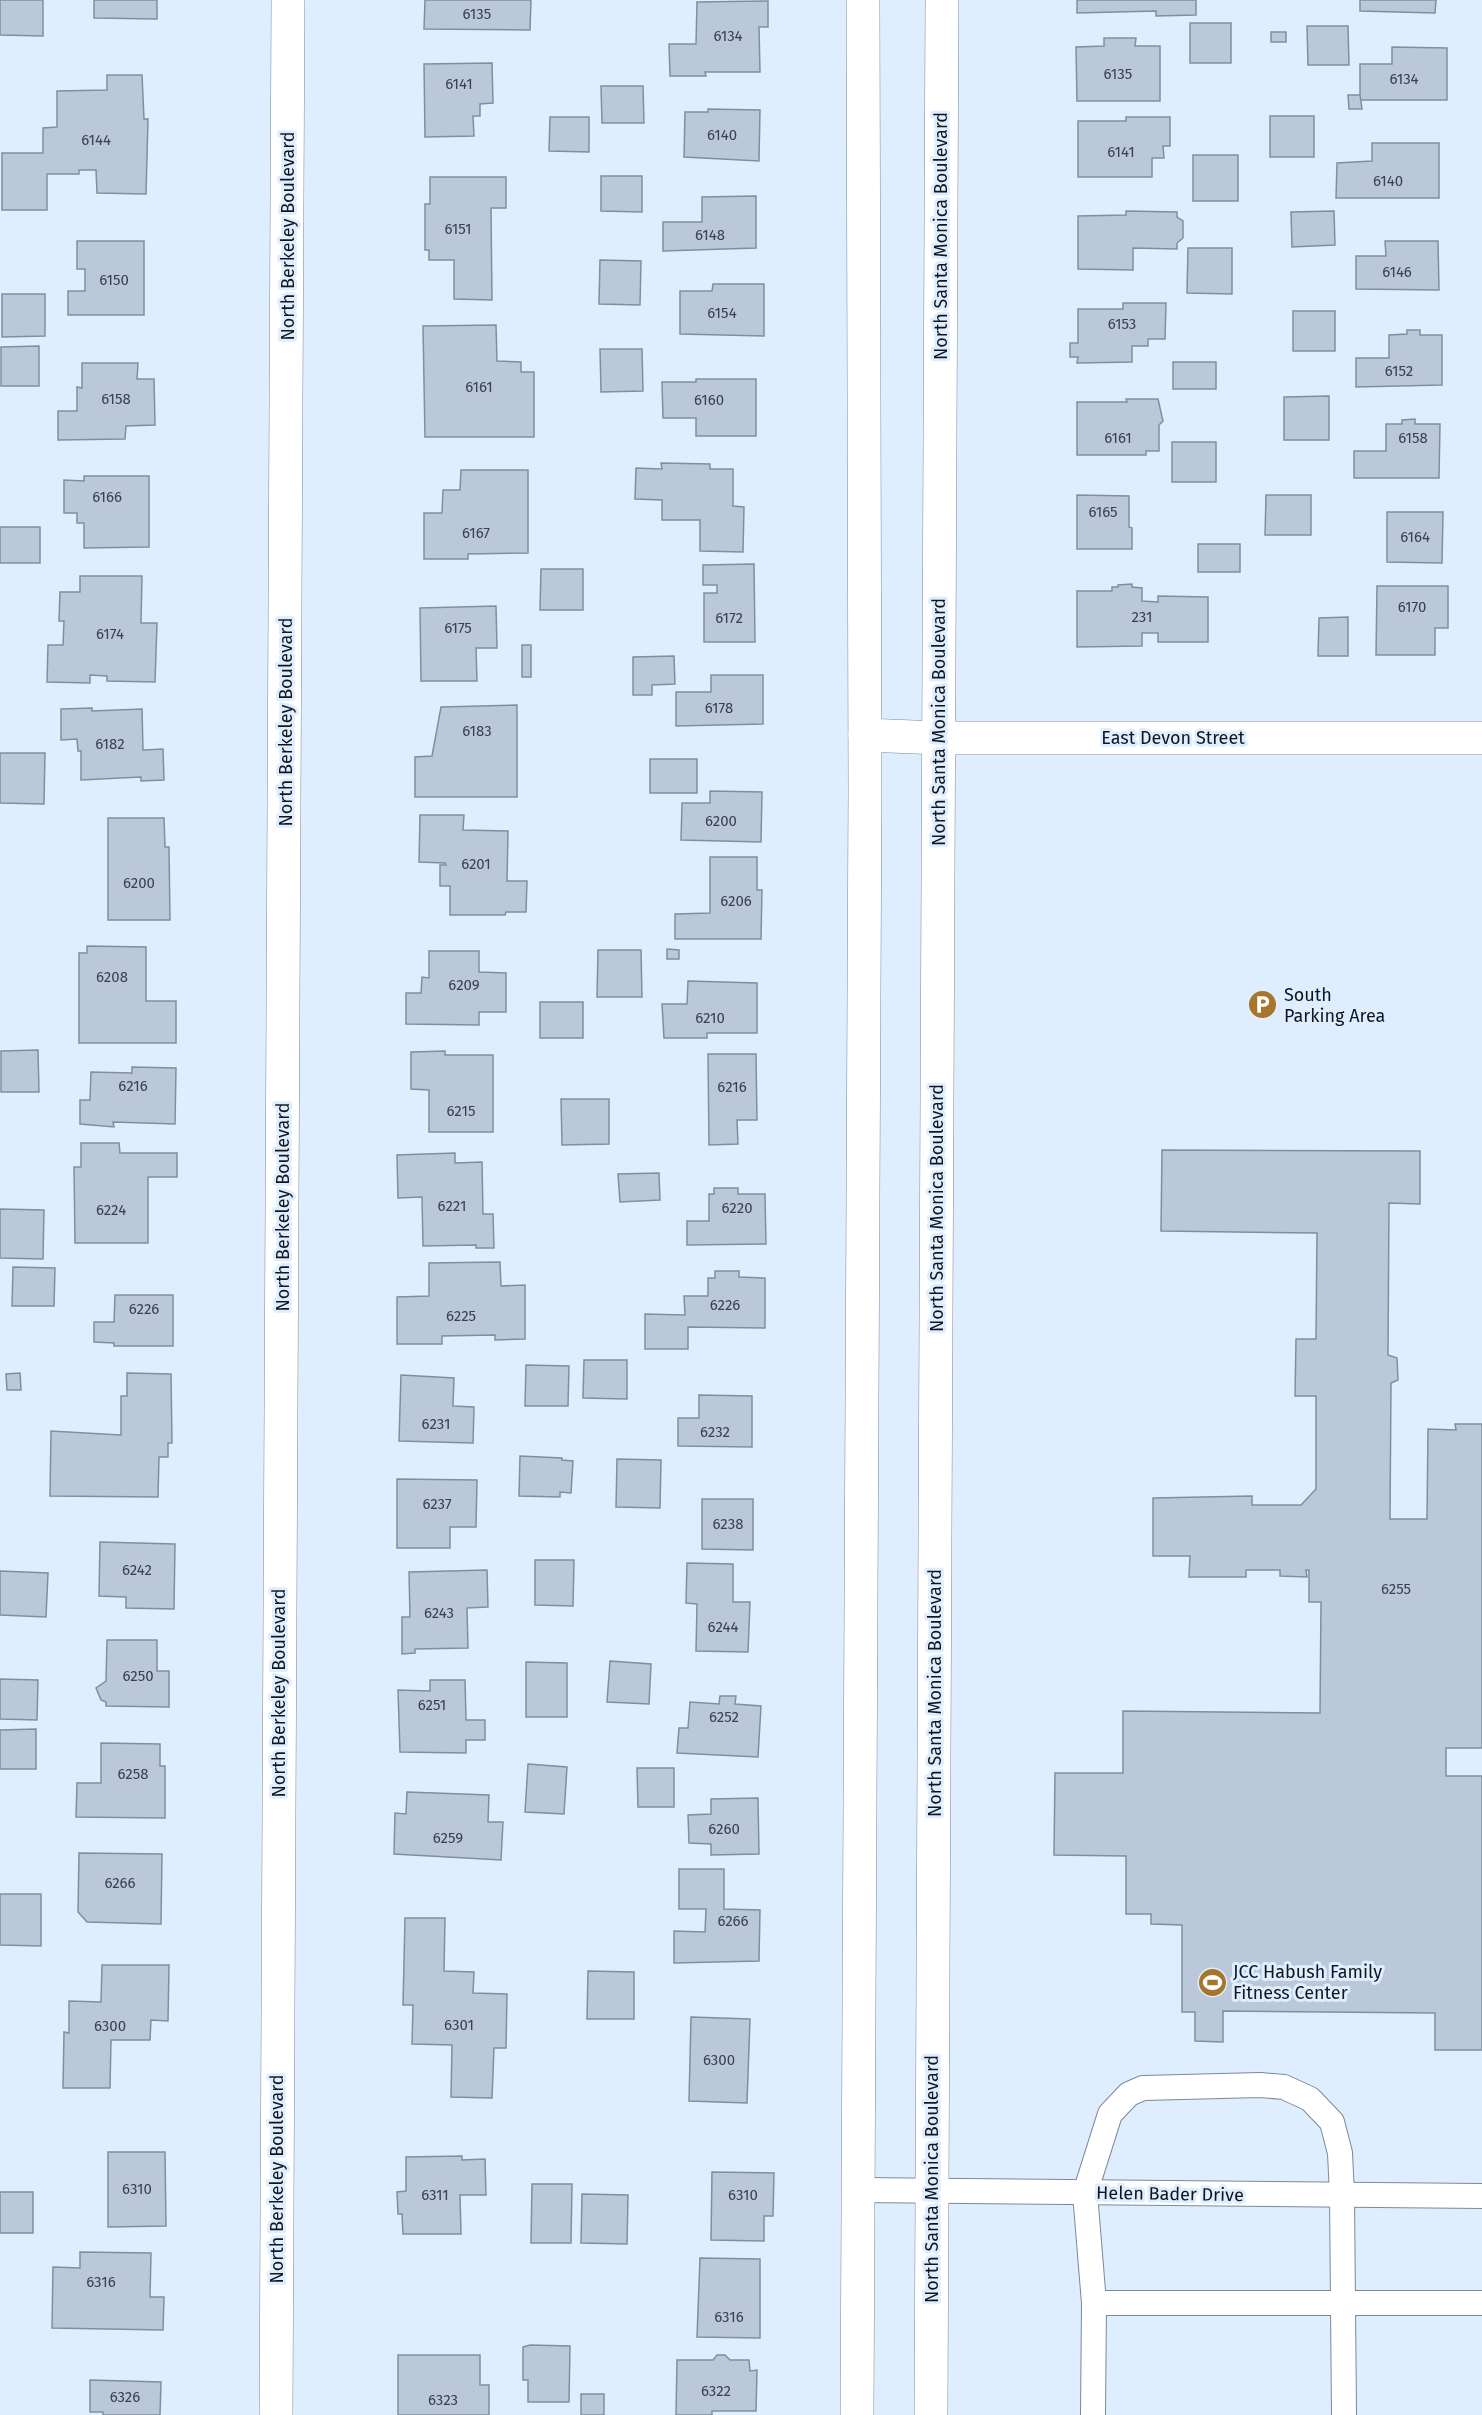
<svg xmlns="http://www.w3.org/2000/svg" width="1482" height="2415" font-family="'Fira Sans',sans-serif">
<style>
.building{fill:#bac8d9;stroke:#818e9e;stroke-width:1.5}
.lines{fill:none;stroke-linecap:round;stroke-linejoin:round}
.lane-casing{stroke:#7c8998;stroke-width:26}
.street-casing{stroke:#7c8998;stroke-width:34}
.secondary-casing{stroke:#7c8998;stroke-width:34}
.lane{stroke:#fff;stroke-width:24}
.street{stroke:#fff;stroke-width:33}
.secondary{stroke:#fff;stroke-width:33}
.labels{text-anchor:middle;stroke-width:6;stroke-linejoin:round;paint-order:stroke}
.number-label{font-size:15px;fill:#3b424b}
.street-label{font-size:18px;fill:#11161c;stroke:#dfeeff}
.poi-label{font-size:18px;fill:#11161c;stroke:#dfeeff;text-anchor:start}
</style>
<rect width="100%" height="100%" fill="#dfeeff"/>
<g class="building">
<polygon points="0,0 43,0 43,36 0,35"/>
<polygon points="94,0 157,0 157,19 94,18"/>
<polygon points="425,0 531,0 530,30 424,29"/>
<polygon points="1077,0 1196,0 1196,15 1156,16 1156,11 1077,13"/>
<polygon points="1360,0 1436,0 1435,13 1360,11"/>
<polygon points="768,1 768,27 759,27 760,72 705,72 706,76 670,76 669,44 696,44 697,2"/>
<rect x="1190" y="23" width="41" height="40"/>
<polygon points="1307,26 1348,26 1349,65 1308,65"/>
<rect x="1271" y="32" width="15" height="10"/>
<polygon points="1104,38 1136,38 1135,46 1160,46 1160,101 1077,101 1076,47 1104,46"/>
<polygon points="1392,47 1447,48 1447,100 1360,100 1360,64 1392,64"/>
<polygon points="492,63 493,103 480,104 480,116 473,116 474,136 425,137 424,64"/>
<polygon points="107,75 142,75 144,119 148,119 146,194 97,193 96,170 79,170 79,174 47,174 47,210 2,210 2,153 43,153 43,128 57,127 57,91 107,90"/>
<polygon points="601,86 643,86 644,123 602,123"/>
<polygon points="1348,95 1360,95 1362,109 1349,109"/>
<polygon points="708,109 760,110 759,161 684,157 685,112 708,112"/>
<rect x="1270" y="116" width="44" height="41"/>
<polygon points="550,117 589,117 589,152 549,151"/>
<polygon points="1126,117 1170,117 1170,146 1163,146 1164,158 1152,158 1152,177 1078,177 1078,121 1126,121"/>
<polygon points="1372,143 1439,143 1439,198 1336,198 1337,163 1372,161"/>
<rect x="1193" y="155" width="45" height="46"/>
<polygon points="601,176 642,176 642,212 601,211"/>
<polygon points="430,177 506,177 506,208 491,208 492,300 454,299 454,260 429,260 429,250 425,250 425,204 430,204"/>
<polygon points="756,196 756,248 663,251 663,222 702,222 702,197"/>
<polygon points="1126,211 1177,212 1177,217 1183,221 1183,238 1177,243 1177,249 1133,248 1133,270 1078,269 1078,216 1126,215"/>
<polygon points="1334,211 1335,245 1292,247 1291,212"/>
<polygon points="77,241 144,241 144,315 68,315 68,291 85,291 85,269 77,269"/>
<polygon points="1385,241 1438,241 1439,290 1356,289 1356,256 1386,256"/>
<polygon points="1188,248 1232,248 1232,294 1187,293"/>
<polygon points="600,260 641,261 640,305 599,304"/>
<polygon points="713,284 764,284 764,336 680,334 680,291 712,291"/>
<polygon points="2,294 45,294 45,336 2,337"/>
<polygon points="1123,303 1166,303 1165,339 1148,339 1148,346 1132,346 1132,362 1077,363 1078,357 1070,357 1070,343 1078,343 1078,309 1123,309"/>
<rect x="1293" y="311" width="42" height="40"/>
<polygon points="496,325 497,361 521,362 521,372 534,372 534,437 425,437 423,326"/>
<polygon points="1407,330 1420,330 1420,335 1442,335 1442,385 1356,387 1356,358 1389,358 1389,335 1407,334"/>
<polygon points="39,346 39,386 1,386 1,347"/>
<polygon points="600,349 642,349 643,391 601,392"/>
<rect x="1173" y="362" width="43" height="27"/>
<polygon points="82,363 138,363 137,379 154,379 155,425 126,426 125,439 58,440 58,411 77,411 77,387 82,388"/>
<polygon points="696,379 756,379 756,436 696,436 696,418 663,418 662,382 696,382"/>
<polygon points="1329,396 1329,440 1284,440 1284,397"/>
<polygon points="1126,399 1158,399 1163,421 1159,425 1159,451 1146,451 1146,455 1077,455 1077,402 1127,402"/>
<polygon points="1415,419 1415,424 1440,424 1439,478 1354,478 1354,451 1386,451 1386,424 1402,424 1402,420"/>
<rect x="1172" y="442" width="44" height="40"/>
<polygon points="661,463 710,464 710,469 733,469 733,506 744,507 743,552 700,551 700,520 662,520 662,500 635,499 636,468 662,469"/>
<polygon points="461,470 528,470 528,553 468,554 468,559 424,559 424,513 442,513 443,490 460,490"/>
<polygon points="84,476 149,476 149,547 84,548 84,523 77,523 77,513 64,513 64,480 84,481"/>
<polygon points="1077,495 1129,496 1129,527 1132,528 1132,549 1077,549"/>
<polygon points="1266,495 1311,495 1311,535 1265,535"/>
<polygon points="1387,512 1443,512 1442,563 1387,562"/>
<rect x="0" y="527" width="40" height="36"/>
<rect x="1198" y="544" width="42" height="28"/>
<polygon points="754,564 755,642 704,642 704,593 717,593 717,585 703,585 703,565"/>
<polygon points="541,569 583,569 583,610 540,610"/>
<polygon points="80,576 142,576 141,623 157,623 155,682 107,681 107,676 90,675 90,683 47,682 48,645 63,645 64,621 59,621 60,592 80,592"/>
<polygon points="1132,584 1132,587 1142,588 1142,601 1158,602 1158,596 1208,597 1208,642 1158,642 1158,633 1142,633 1142,646 1077,647 1077,591 1112,591 1112,587 1118,587 1118,585"/>
<polygon points="1377,586 1448,586 1448,628 1435,628 1435,655 1376,655"/>
<polygon points="496,606 497,648 476,648 477,681 421,681 420,608"/>
<polygon points="1348,617 1348,656 1318,656 1319,618"/>
<rect x="522" y="645" width="9" height="32"/>
<polygon points="674,656 675,684 652,685 652,695 633,695 633,657"/>
<polygon points="711,675 763,675 763,724 676,726 676,692 711,692"/>
<polygon points="517,705 517,797 415,797 415,757 432,756 441,707"/>
<polygon points="92,708 92,711 142,709 143,750 163,749 164,780 141,781 141,777 81,780 81,751 78,751 77,739 61,740 61,709"/>
<polygon points="0,753 45,753 44,804 0,803"/>
<rect x="650" y="759" width="47" height="34"/>
<polygon points="710,791 762,792 761,842 681,840 682,803 710,803"/>
<polygon points="420,815 464,815 463,830 508,831 507,881 527,881 526,912 506,912 505,915 450,915 450,886 440,886 440,865 446,865 445,863 419,862"/>
<polygon points="108,818 164,818 165,847 169,847 170,920 108,920"/>
<polygon points="710,857 757,857 757,890 762,890 761,939 675,939 675,914 710,913"/>
<polygon points="87,946 146,947 146,1001 176,1001 176,1043 79,1043 79,953 87,953"/>
<polygon points="667,949 679,950 679,959 667,959"/>
<polygon points="598,950 641,950 642,997 597,997"/>
<polygon points="429,951 479,951 479,972 506,973 506,1012 479,1012 479,1025 406,1024 406,993 421,993 422,977 429,978"/>
<polygon points="688,981 757,983 757,1033 707,1033 707,1038 664,1038 662,1004 687,1004"/>
<rect x="540" y="1002" width="43" height="36"/>
<polygon points="38,1050 39,1092 1,1092 1,1051"/>
<polygon points="445,1051 445,1055 493,1055 493,1132 429,1132 429,1090 411,1089 411,1052"/>
<polygon points="708,1054 756,1054 757,1120 737,1120 738,1144 709,1145"/>
<polygon points="132,1067 176,1068 175,1124 113,1122 114,1127 80,1124 80,1100 90,1100 91,1072 132,1073"/>
<polygon points="561,1099 609,1099 609,1144 562,1145"/>
<polygon points="81,1143 119,1143 120,1153 177,1153 177,1177 148,1177 148,1243 75,1243 74,1167 81,1167"/>
<polygon points="1162,1150 1420,1151 1420,1204 1389,1203 1388,1355 1397,1358 1398,1380 1391,1383 1390,1519 1427,1519 1428,1429 1456,1430 1455,1424 1482,1424 1482,1748 1446,1748 1446,1776 1482,1776 1482,2050 1435,2050 1435,2013 1223,2011 1223,2042 1195,2041 1195,2012 1182,2012 1182,1925 1151,1924 1151,1914 1126,1914 1126,1856 1054,1855 1055,1773 1123,1773 1123,1711 1320,1713 1321,1602 1309,1602 1309,1570 1306,1570 1307,1577 1280,1576 1280,1570 1246,1570 1246,1577 1189,1577 1190,1556 1153,1556 1153,1498 1252,1496 1252,1505 1301,1505 1316,1489 1316,1396 1295,1396 1296,1339 1316,1339 1317,1233 1161,1231"/>
<polygon points="455,1153 455,1163 482,1162 483,1214 493,1214 494,1248 476,1248 476,1245 423,1246 422,1197 398,1198 397,1155"/>
<polygon points="659,1173 660,1200 620,1202 618,1174"/>
<polygon points="714,1188 738,1188 738,1194 765,1194 766,1244 687,1245 687,1221 709,1221 709,1194 714,1194"/>
<polygon points="0,1209 44,1210 43,1259 0,1258"/>
<polygon points="500,1262 501,1286 525,1285 525,1339 495,1340 495,1335 442,1336 442,1344 397,1344 397,1297 429,1296 429,1263"/>
<polygon points="13,1267 55,1268 54,1306 12,1306"/>
<polygon points="715,1271 739,1271 739,1277 765,1278 765,1328 688,1327 688,1349 645,1349 645,1314 685,1315 684,1296 708,1296 708,1278 715,1278"/>
<polygon points="115,1295 173,1295 173,1346 114,1346 114,1343 94,1342 94,1322 114,1322"/>
<polygon points="584,1360 627,1360 627,1399 583,1398"/>
<polygon points="526,1365 569,1366 568,1406 525,1406"/>
<polygon points="20,1373 21,1390 7,1390 6,1374"/>
<polygon points="127,1373 171,1374 172,1443 168,1443 168,1457 159,1457 158,1497 50,1496 51,1431 121,1435 121,1396 127,1396"/>
<polygon points="401,1375 454,1378 453,1406 474,1407 473,1443 399,1441"/>
<polygon points="699,1395 752,1396 752,1447 678,1446 678,1418 699,1418"/>
<polygon points="520,1456 562,1458 562,1460 573,1461 571,1493 560,1492 560,1497 519,1496"/>
<polygon points="617,1459 661,1460 660,1508 616,1507"/>
<polygon points="397,1479 477,1480 476,1527 450,1527 450,1548 397,1548"/>
<polygon points="702,1499 753,1499 753,1550 702,1549"/>
<polygon points="100,1542 175,1544 174,1609 126,1608 126,1597 99,1596"/>
<polygon points="535,1560 574,1560 573,1606 535,1605"/>
<polygon points="687,1563 733,1564 733,1602 750,1602 748,1652 696,1651 697,1604 686,1603"/>
<polygon points="487,1570 488,1607 467,1608 468,1648 415,1649 415,1653 402,1654 402,1617 410,1617 409,1572"/>
<polygon points="0,1571 48,1573 46,1617 0,1615"/>
<polygon points="107,1640 157,1640 157,1671 169,1671 169,1707 106,1706 106,1702 101,1700 96,1688 106,1681"/>
<polygon points="610,1661 651,1664 649,1704 607,1702"/>
<polygon points="526,1662 567,1663 567,1717 526,1717"/>
<polygon points="0,1679 38,1680 37,1720 0,1719"/>
<polygon points="430,1680 465,1680 466,1720 485,1720 485,1740 466,1740 466,1753 400,1752 398,1690 430,1691"/>
<polygon points="720,1696 736,1696 735,1704 761,1706 758,1757 677,1753 679,1728 688,1728 690,1702 719,1704"/>
<polygon points="36,1729 36,1769 0,1769 0,1730"/>
<polygon points="101,1743 160,1744 160,1766 165,1766 165,1818 76,1817 77,1783 101,1783"/>
<polygon points="528,1764 567,1767 564,1814 525,1812"/>
<polygon points="637,1768 674,1768 674,1807 638,1807"/>
<polygon points="407,1792 489,1795 488,1822 503,1822 501,1860 394,1854 395,1813 406,1814"/>
<polygon points="758,1798 759,1854 711,1855 711,1844 689,1843 688,1815 711,1814 711,1799"/>
<polygon points="79,1853 162,1854 161,1924 87,1922 78,1912"/>
<polygon points="679,1869 724,1869 724,1909 760,1910 759,1961 674,1963 674,1931 705,1932 706,1909 679,1909"/>
<polygon points="0,1894 41,1894 41,1946 0,1945"/>
<polygon points="405,1918 445,1918 444,1971 474,1972 473,1993 507,1994 506,2048 494,2048 492,2098 451,2097 452,2045 412,2044 413,2005 403,2005"/>
<polygon points="102,1965 169,1965 168,2021 151,2020 150,2040 111,2040 110,2088 63,2088 64,2032 69,2033 69,2001 101,2002"/>
<polygon points="588,1971 634,1972 634,2019 587,2019"/>
<polygon points="691,2017 750,2019 747,2103 689,2101"/>
<polygon points="108,2152 165,2152 166,2226 108,2227"/>
<polygon points="462,2156 462,2160 485,2159 486,2195 460,2195 461,2234 403,2234 402,2214 398,2214 397,2192 406,2191 406,2157"/>
<polygon points="712,2172 774,2173 773,2216 764,2216 764,2241 711,2240"/>
<polygon points="532,2184 572,2184 571,2243 531,2243"/>
<rect x="0" y="2192" width="33" height="41"/>
<polygon points="582,2194 628,2195 627,2244 581,2243"/>
<polygon points="80,2252 151,2253 150,2297 164,2297 163,2330 52,2328 53,2267 80,2268"/>
<polygon points="700,2258 760,2259 760,2338 697,2337"/>
<polygon points="530,2345 570,2346 569,2402 528,2402 528,2380 523,2380 523,2347"/>
<polygon points="398,2355 480,2355 480,2385 489,2385 489,2415 398,2415"/>
<polygon points="717,2355 725,2355 730,2360 749,2360 750,2371 757,2370 756,2411 712,2411 712,2415 676,2415 677,2360 713,2360"/>
<polygon points="90,2380 161,2382 160,2415 103,2415 103,2412 90,2412"/>
<rect x="581" y="2394" width="23" height="21"/>
</g>
<g class="lines">
<defs>
<g id="lane">
<polyline points="857,2190 1482,2196"/>
<polyline points="1094,2303 1482,2303"/>
<polyline points="1093,2415 1094,2303 1085,2193 1110,2114 1129,2094 1143,2088 1260,2085 1284,2087 1310,2099 1332,2122 1340,2153 1342,2195 1344,2415"/>
</g>
<polyline id="street" points="276,2415 288,0"/>
<g id="secondary">
<polyline points="865,735 939,738 1482,738"/>
<polyline points="857,2415 865,790 863,0"/>
<polyline points="931,2415 942,0"/>
</g>
</defs>
<use href="#lane" class="lane-casing"/>
<use href="#street" class="street-casing"/>
<use href="#secondary" class="secondary-casing"/>
<use href="#lane" class="lane"/>
<use href="#street" class="street"/>
<use href="#secondary" class="secondary"/>
</g>
<defs>
<symbol id="parking-disc" viewBox="-11 -11 22 22"><circle r="9.5" fill="#a7752b" stroke="#dfeeff"/><path d="M-3.5-5.5H1a3.5 3.5 0 0 1 0 7H-1V5.5H-3.5ZM-1-3.4V-.6H.8a1.4 1.4 0 0 0 0-2.8Z" fill="#fff"/></symbol>
<symbol id="stadium-disc" viewBox="-11 -11 22 22"><circle r="9.5" fill="#a7752b" stroke="#dfeeff"/><path d="M0-5a6.5 5 0 1 0 0 10a6.5 5 0 1 0 0-10ZM-3.5-1.8h7v3.6h-7Z" fill="#fff"/></symbol>
</defs>
<g fill-rule="evenodd">
<use href="#parking-disc" x="1246" y="988" width="33" height="33"/>
<use href="#stadium-disc" x="1196" y="1966" width="33" height="33"/>
</g>
<g class="labels">
<g class="number-label">
<text x="477" y="19">6135</text>
<text x="728" y="41">6134</text>
<text x="1118" y="79">6135</text>
<text x="1404" y="84">6134</text>
<text x="459" y="89">6141</text>
<text x="722" y="140">6140</text>
<text x="96" y="145">6144</text>
<text x="1121" y="157">6141</text>
<text x="1388" y="186">6140</text>
<text x="458" y="234">6151</text>
<text x="710" y="240">6148</text>
<text x="1397" y="277">6146</text>
<text x="114" y="285">6150</text>
<text x="722" y="318">6154</text>
<text x="1122" y="329">6153</text>
<text x="1399" y="376">6152</text>
<text x="479" y="392">6161</text>
<text x="116" y="404">6158</text>
<text x="709" y="405">6160</text>
<text x="1118" y="443">6161</text>
<text x="1413" y="443">6158</text>
<text x="107" y="502">6166</text>
<text x="1103" y="517">6165</text>
<text x="476" y="538">6167</text>
<text x="1415" y="542">6164</text>
<text x="1412" y="612">6170</text>
<text x="1142" y="622">231</text>
<text x="729" y="623">6172</text>
<text x="458" y="633">6175</text>
<text x="110" y="639">6174</text>
<text x="719" y="713">6178</text>
<text x="477" y="736">6183</text>
<text x="110" y="749">6182</text>
<text x="721" y="826">6200</text>
<text x="476" y="869">6201</text>
<text x="139" y="888">6200</text>
<text x="736" y="906">6206</text>
<text x="112" y="982">6208</text>
<text x="464" y="990">6209</text>
<text x="710" y="1023">6210</text>
<text x="133" y="1091">6216</text>
<text x="732" y="1092">6216</text>
<text x="461" y="1116">6215</text>
<text x="452" y="1211">6221</text>
<text x="737" y="1213">6220</text>
<text x="111" y="1215">6224</text>
<text x="725" y="1310">6226</text>
<text x="144" y="1314">6226</text>
<text x="461" y="1321">6225</text>
<text x="436" y="1429">6231</text>
<text x="715" y="1437">6232</text>
<text x="437" y="1509">6237</text>
<text x="728" y="1529">6238</text>
<text x="137" y="1575">6242</text>
<text x="1396" y="1594">6255</text>
<text x="439" y="1618">6243</text>
<text x="723" y="1632">6244</text>
<text x="138" y="1681">6250</text>
<text x="432" y="1710">6251</text>
<text x="724" y="1722">6252</text>
<text x="133" y="1779">6258</text>
<text x="724" y="1834">6260</text>
<text x="448" y="1843">6259</text>
<text x="120" y="1888">6266</text>
<text x="733" y="1926">6266</text>
<text x="459" y="2030">6301</text>
<text x="110" y="2031">6300</text>
<text x="719" y="2065">6300</text>
<text x="137" y="2194">6310</text>
<text x="435" y="2200">6311</text>
<text x="743" y="2200">6310</text>
<text x="101" y="2287">6316</text>
<text x="729" y="2322">6316</text>
<text x="716" y="2396">6322</text>
<text x="125" y="2402">6326</text>
<text x="443" y="2405">6323</text>
</g>
<g class="street-label">
<text transform="translate(288 236) rotate(-90)" y="6">North Berkeley Boulevard</text>
<text transform="translate(941 236) rotate(-90)" y="6">North Santa Monica Boulevard</text>
<text transform="translate(286 722) rotate(-90)" y="6">North Berkeley Boulevard</text>
<text transform="translate(939 722) rotate(-90)" y="6">North Santa Monica Boulevard</text>
<text x="1173" y="744">East Devon Street</text>
<text transform="translate(283 1207) rotate(-90)" y="6">North Berkeley Boulevard</text>
<text transform="translate(937 1208) rotate(-90)" y="6">North Santa Monica Boulevard</text>
<text transform="translate(279 1693) rotate(-90)" y="6">North Berkeley Boulevard</text>
<text transform="translate(935 1693) rotate(-90)" y="6">North Santa Monica Boulevard</text>
<text transform="translate(277 2179) rotate(-90)" y="6">North Berkeley Boulevard</text>
<text transform="translate(932 2179) rotate(-90)" y="6">North Santa Monica Boulevard</text>
<text transform="translate(1170 2194) rotate(1)" y="6">Helen Bader Drive</text>
</g>
<g class="poi-label">
<text x="1284" y="1001">South<tspan x="1284" dy="21">Parking Area</tspan></text>
<text x="1233" y="1978">JCC Habush Family<tspan x="1233" dy="21">Fitness Center</tspan></text>
</g>
</g>
</svg>
